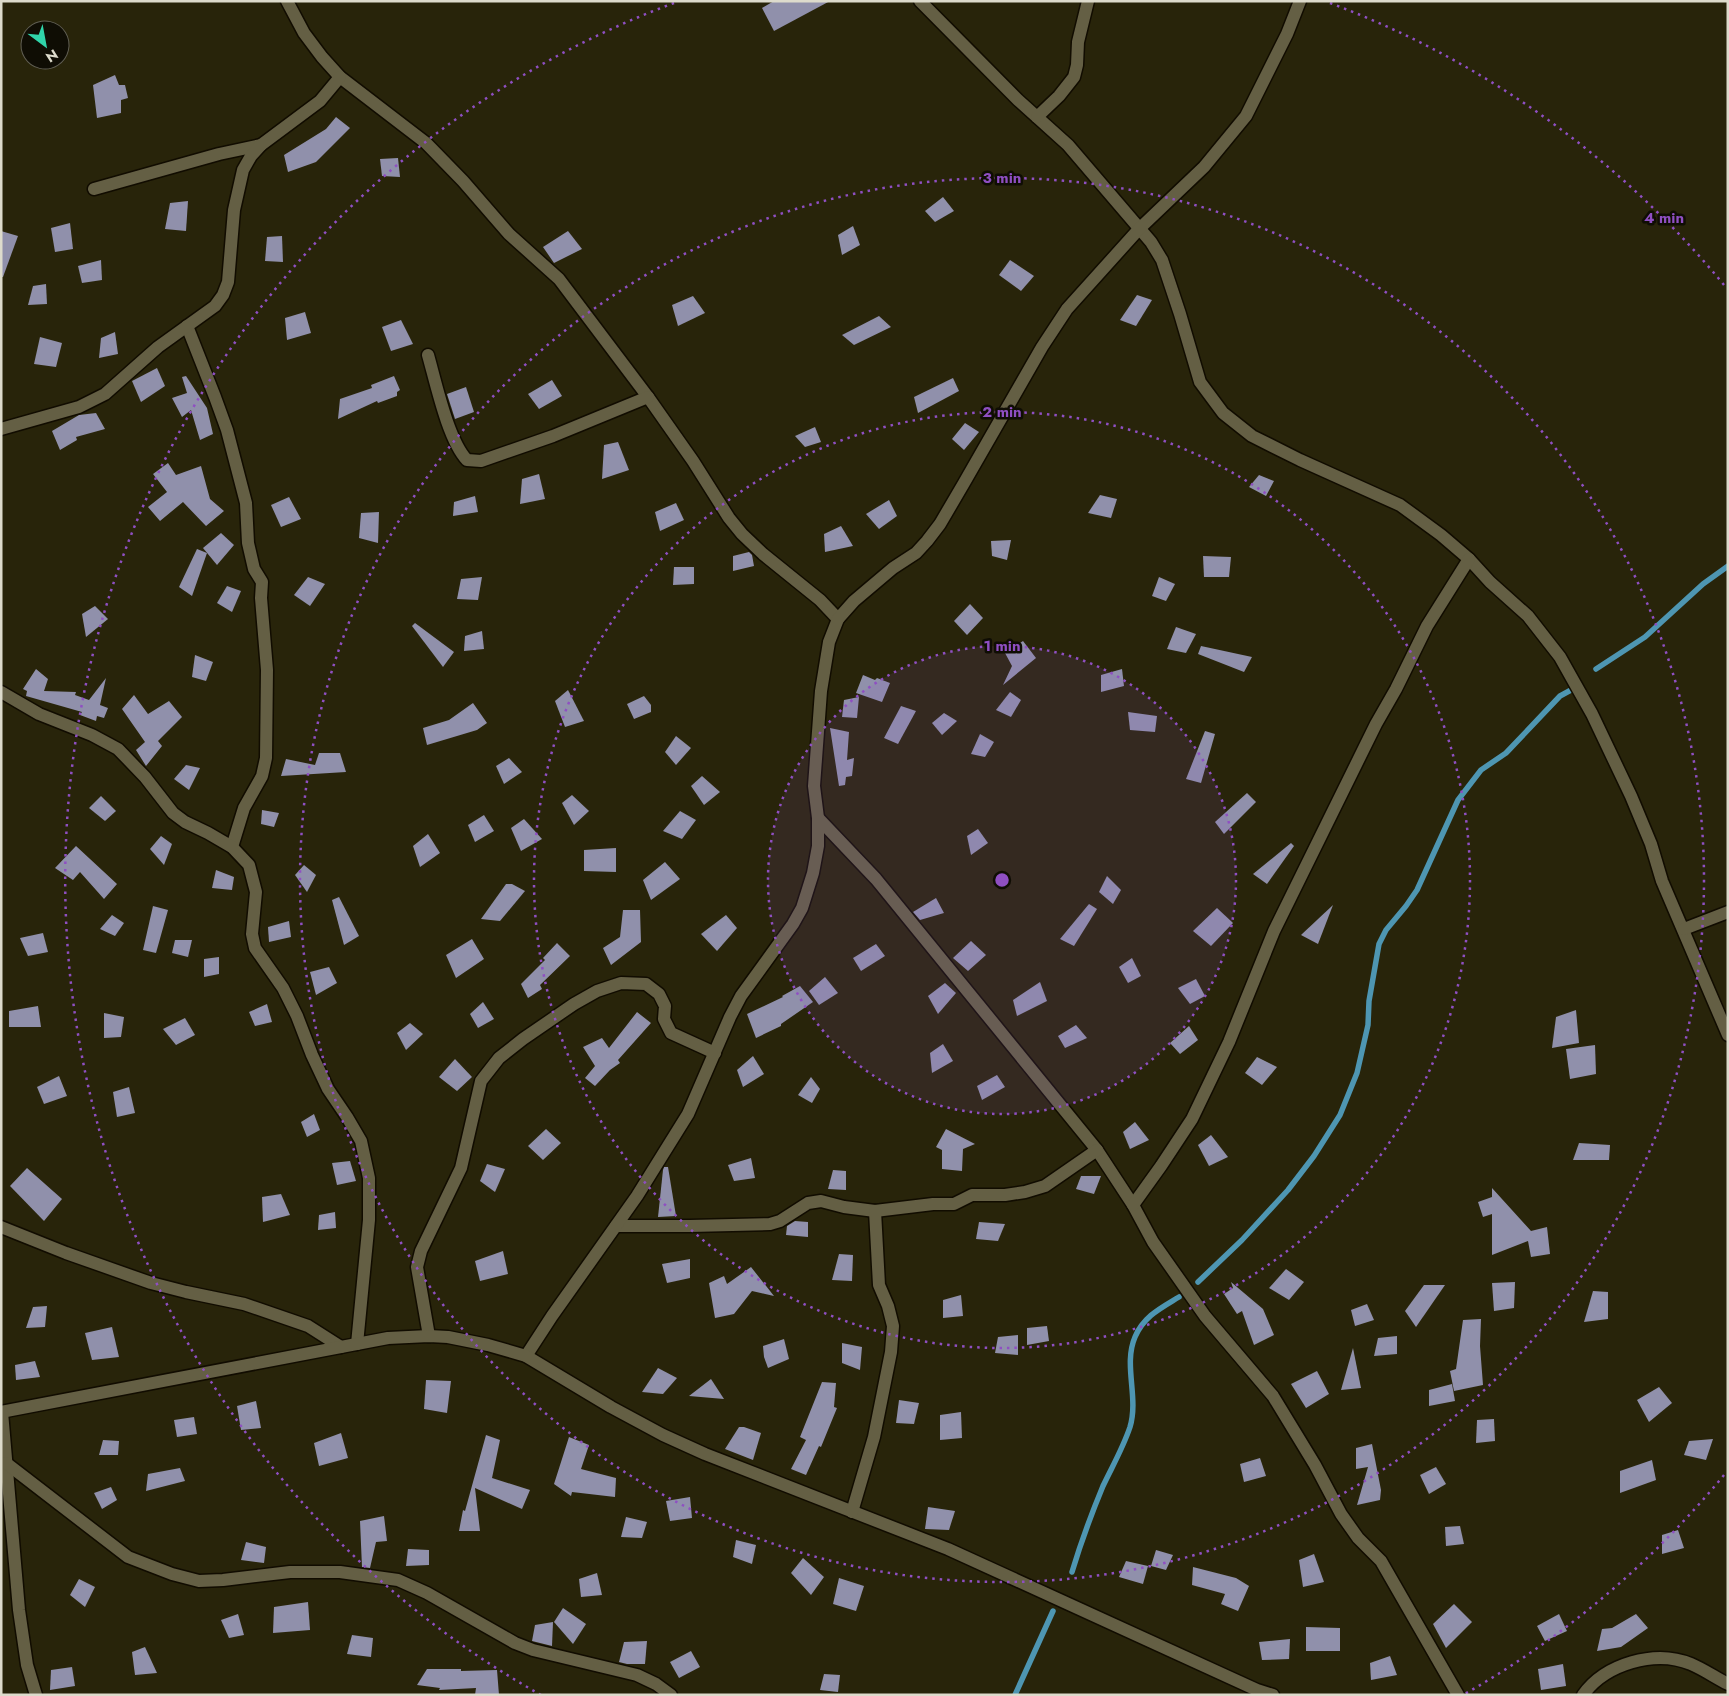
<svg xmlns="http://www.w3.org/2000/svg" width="1729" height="1696" font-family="Jost,sans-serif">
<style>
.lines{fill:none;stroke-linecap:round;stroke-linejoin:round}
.stream{stroke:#4e96b2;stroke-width:5.5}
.building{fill:#9090ab}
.street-casing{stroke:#110c00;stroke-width:15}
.street{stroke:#645f44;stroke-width:12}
.ring{fill:none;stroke:#8f4fc2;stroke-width:2.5;stroke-dasharray:2.5 5}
.centre{fill:#8f4fc2;stroke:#0f0d04;stroke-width:2.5}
.ring-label{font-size:15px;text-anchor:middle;font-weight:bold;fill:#8f4fc2;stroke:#0f0d04;stroke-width:5;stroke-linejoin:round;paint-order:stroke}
</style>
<rect width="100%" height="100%" fill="#28240a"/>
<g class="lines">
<g class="stream">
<polyline points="1596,669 1645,637 1703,584 1728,566"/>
<polyline points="1198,1282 1242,1240 1288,1190 1314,1156 1340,1115 1357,1073 1368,1025 1369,1001 1379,944 1386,930 1406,906 1417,890 1458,800 1481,770 1506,753 1560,696 1571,690"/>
<path d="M1072,1572C1081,1542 1091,1515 1103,1486C1112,1467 1123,1448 1130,1427C1139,1397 1123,1365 1135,1337C1144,1316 1161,1308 1179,1297"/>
<polyline points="1015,1695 1053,1611"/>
</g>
</g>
<g class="building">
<polygon points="774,1 830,1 774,31 762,8"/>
<polygon points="115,75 119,85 125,85 128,98 121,100 121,113 97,118 93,85"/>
<polygon points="336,117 350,128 316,162 288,172 284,155 326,129"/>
<polygon points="398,158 400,177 382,176 380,159"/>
<polygon points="943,197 954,211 935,222 925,211"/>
<polygon points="188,201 186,231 165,229 170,203"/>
<polygon points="70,223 73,249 55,252 51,228"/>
<polygon points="853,226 860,245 842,255 838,235"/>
<polygon points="1,231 18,236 3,277 1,277"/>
<polygon points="568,231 582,249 554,263 543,247"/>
<polygon points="282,236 283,262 265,261 267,237"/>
<polygon points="101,260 102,280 82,283 78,266"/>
<polygon points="1010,260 1034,276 1021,291 999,275"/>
<polygon points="46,284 47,304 28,305 33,286"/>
<polygon points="1137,295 1152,300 1136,326 1120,320"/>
<polygon points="693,296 705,313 678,326 672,305"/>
<polygon points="305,312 311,333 287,340 285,318"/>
<polygon points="879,316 891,327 854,345 842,335"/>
<polygon points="401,320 413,344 391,351 382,327"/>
<polygon points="115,332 118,354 99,358 101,338"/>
<polygon points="40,337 62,343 56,367 34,364"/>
<polygon points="157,368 165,386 141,402 132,381"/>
<polygon points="186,376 207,408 213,434 200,440 191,410 182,417 172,398 187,393 182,377"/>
<polygon points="394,376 400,390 397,392 397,396 378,403 377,401 338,419 340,399 372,388 371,385"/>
<polygon points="953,378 959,391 918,413 914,397"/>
<polygon points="552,380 562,396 539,409 528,394"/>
<polygon points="466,387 474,412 455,419 447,394"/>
<polygon points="96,413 105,429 76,437 77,440 60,450 52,431 79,415"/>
<polygon points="965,423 979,432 964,450 952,439"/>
<polygon points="815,427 821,442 805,447 795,436"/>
<polygon points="618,442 629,470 602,479 604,445"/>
<polygon points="168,463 176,475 201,466 210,499 224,511 206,526 183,502 160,521 148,507 167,492 153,474"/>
<polygon points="539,474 545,499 520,504 522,479"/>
<polygon points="1259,475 1274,481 1266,496 1249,487"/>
<polygon points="1100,495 1117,499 1111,518 1088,513"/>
<polygon points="475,496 478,512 453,516 454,502"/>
<polygon points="289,497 301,519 281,527 271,505"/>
<polygon points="889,500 897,516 879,529 866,514"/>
<polygon points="676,503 684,520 660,531 655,512"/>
<polygon points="379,512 378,543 359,538 361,513"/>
<polygon points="841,526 853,546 825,552 824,534"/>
<polygon points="221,533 234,545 217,565 203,548"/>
<polygon points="1011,540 1007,560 992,556 991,541"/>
<polygon points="197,549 207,553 192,596 179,587"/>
<polygon points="749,552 752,555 754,566 733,571 733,556"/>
<polygon points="1203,556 1231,557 1229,577 1204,577"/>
<polygon points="674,567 694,567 694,584 673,585"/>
<polygon points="308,577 325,584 310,606 294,595"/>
<polygon points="482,577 478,600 457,599 461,579"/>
<polygon points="1159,577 1175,584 1166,601 1152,596"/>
<polygon points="227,586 241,591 232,612 217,603"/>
<polygon points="970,604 983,618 967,635 954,621"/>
<polygon points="95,606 108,619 86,637 82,614"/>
<polygon points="415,623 454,652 443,667 412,626"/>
<polygon points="1176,627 1196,634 1186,653 1167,649"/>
<polygon points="482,631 484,649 464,651 465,636"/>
<polygon points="1023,641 1036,658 1003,685 1012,666 1005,653"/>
<polygon points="1201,646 1252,657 1244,672 1198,654"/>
<polygon points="195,655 213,662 206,681 192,677"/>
<polygon points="36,669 48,679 44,691 76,692 75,695 89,700 106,678 100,705 108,708 104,718 97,716 96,721 80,715 82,712 26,696 27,691 23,689"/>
<polygon points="1122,669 1124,686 1101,692 1101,675"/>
<polygon points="863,675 875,680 877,678 890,683 882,702 856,693"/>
<polygon points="568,690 584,721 565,727 555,701"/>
<polygon points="1010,692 1021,700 1011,717 996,710"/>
<polygon points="134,695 148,714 169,701 182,717 158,741 162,746 146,766 136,750 145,742 122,709"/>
<polygon points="644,696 651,705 651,712 634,719 627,704"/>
<polygon points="859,697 857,718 842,717 844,700"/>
<polygon points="473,703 487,723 477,730 427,745 423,728 449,720"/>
<polygon points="901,706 916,711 898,744 884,738"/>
<polygon points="1128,712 1157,716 1155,732 1130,730"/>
<polygon points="944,713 957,721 942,735 932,723"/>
<polygon points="830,728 849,732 847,760 854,758 852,776 846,777 845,785 839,786"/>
<polygon points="1205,731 1215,734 1201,783 1186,779"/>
<polygon points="980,734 994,742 985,757 971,754"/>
<polygon points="676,736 691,748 676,765 665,752"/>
<polygon points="319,753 340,753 346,772 281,776 286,759 315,765"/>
<polygon points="509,758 522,772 504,784 496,766"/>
<polygon points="186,765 200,768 189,790 174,779"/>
<polygon points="702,776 720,792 704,805 691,786"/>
<polygon points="1247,793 1256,802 1224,834 1215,822"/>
<polygon points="572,795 589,811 574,825 562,803"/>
<polygon points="101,796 116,811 105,821 89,808"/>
<polygon points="262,810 279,813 274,827 261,824"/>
<polygon points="680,811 696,820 682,839 663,831"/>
<polygon points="484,815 494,831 475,842 468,825"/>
<polygon points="524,819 542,839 521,851 511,828"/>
<polygon points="978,829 988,843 971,855 967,836"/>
<polygon points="428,834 440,853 420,867 413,846"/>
<polygon points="161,836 172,844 164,865 150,849"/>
<polygon points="1291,843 1294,846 1267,884 1253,874"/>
<polygon points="76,846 117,884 104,899 80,872 73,880 55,868"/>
<polygon points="616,848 616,872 584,871 584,850"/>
<polygon points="665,862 680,879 651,900 643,880"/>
<polygon points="304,865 316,875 307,892 295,875"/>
<polygon points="216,870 234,877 232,890 212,888"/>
<polygon points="1107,876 1121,890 1113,904 1099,892"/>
<polygon points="506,884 512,884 525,891 500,921 481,919"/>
<polygon points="339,897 359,936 344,945 332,900"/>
<polygon points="936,898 944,913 920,920 913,912"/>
<polygon points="1089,904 1097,909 1074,946 1060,939"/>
<polygon points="1333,905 1318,944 1301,935"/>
<polygon points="153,906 168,910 156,953 143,950"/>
<polygon points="1217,908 1233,923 1211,946 1193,931"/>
<polygon points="623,910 640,910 641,942 611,965 603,948 620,937"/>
<polygon points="112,915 124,923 115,936 100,929"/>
<polygon points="726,915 737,928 717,951 701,934"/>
<polygon points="289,921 291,937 269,942 268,927"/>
<polygon points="43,933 48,952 28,956 20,938"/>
<polygon points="472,939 484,959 456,978 446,955"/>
<polygon points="175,940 192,940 188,957 172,953"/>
<polygon points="971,941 986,955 968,971 953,958"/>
<polygon points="557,943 570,956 540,985 542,989 528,998 521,984 545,960 543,958"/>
<polygon points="876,944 885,956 861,971 853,958"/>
<polygon points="219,957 219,974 204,977 204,959"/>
<polygon points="1132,958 1141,976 1128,983 1119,967"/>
<polygon points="329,967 337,983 316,995 310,972"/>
<polygon points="825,977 838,993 819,1005 809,991"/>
<polygon points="1196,979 1205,996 1190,1004 1178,988"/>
<polygon points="1040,982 1047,1001 1017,1016 1013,1000"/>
<polygon points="945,983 956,993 938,1014 928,996"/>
<polygon points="800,986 813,1002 781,1024 781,1026 756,1038 747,1014 783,997 782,996"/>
<polygon points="483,1002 494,1019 478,1028 470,1014"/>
<polygon points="267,1004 272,1022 255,1026 249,1012"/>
<polygon points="38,1006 41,1027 9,1027 9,1011"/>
<polygon points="1576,1010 1579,1043 1552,1048 1556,1017"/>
<polygon points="637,1012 651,1023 618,1060 620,1063 610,1070 595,1086 585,1078 595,1066 583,1047 602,1038 609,1048"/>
<polygon points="104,1013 124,1017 121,1037 104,1038"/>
<polygon points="185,1018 195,1035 176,1045 163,1029"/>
<polygon points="410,1023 423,1034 406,1050 397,1033"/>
<polygon points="1076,1025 1087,1038 1065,1048 1058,1036"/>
<polygon points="1189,1026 1198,1040 1180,1054 1170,1043"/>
<polygon points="943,1044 953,1061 932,1073 930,1053"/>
<polygon points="1595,1045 1596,1074 1570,1079 1566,1049"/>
<polygon points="753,1056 764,1074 743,1087 737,1070"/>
<polygon points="1257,1057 1277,1067 1262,1085 1245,1073"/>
<polygon points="455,1059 472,1077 457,1091 439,1077"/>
<polygon points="997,1075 1005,1087 982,1100 977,1086"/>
<polygon points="59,1076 67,1096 44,1104 37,1087"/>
<polygon points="811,1077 820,1089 812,1103 798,1095"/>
<polygon points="129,1087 135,1113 117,1117 113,1092"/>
<polygon points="314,1114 320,1130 307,1137 301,1122"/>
<polygon points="1135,1122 1149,1140 1130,1149 1123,1132"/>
<polygon points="546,1129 561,1143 543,1160 528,1146"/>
<polygon points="946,1129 975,1144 963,1149 962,1171 942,1169 942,1150 936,1147"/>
<polygon points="1211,1135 1228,1157 1209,1166 1198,1145"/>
<polygon points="1579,1143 1610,1145 1609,1160 1573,1160"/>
<polygon points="751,1158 755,1178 734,1181 728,1165"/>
<polygon points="350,1161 356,1181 337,1185 332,1163"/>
<polygon points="487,1164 505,1169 495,1192 480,1181"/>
<polygon points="664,1167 668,1167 676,1216 658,1217 663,1170"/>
<polygon points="27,1168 62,1199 44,1221 10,1186"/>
<polygon points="833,1170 846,1171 846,1190 828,1189"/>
<polygon points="1081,1176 1101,1176 1094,1194 1076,1189"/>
<polygon points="1492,1188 1531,1231 1547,1227 1550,1254 1531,1257 1528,1241 1492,1255 1492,1214 1483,1217 1478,1202 1492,1197"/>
<polygon points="281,1194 290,1215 263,1222 262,1197"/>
<polygon points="335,1212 336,1228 318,1230 319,1215"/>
<polygon points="795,1221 808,1222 808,1237 786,1235 787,1226"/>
<polygon points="979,1222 1005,1224 998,1241 976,1239"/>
<polygon points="503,1251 508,1274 480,1281 475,1261"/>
<polygon points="839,1254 853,1255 852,1281 832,1280"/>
<polygon points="690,1259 690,1278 667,1283 662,1264"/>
<polygon points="751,1267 774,1296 752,1291 734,1314 715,1318 709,1283 724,1276 727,1284"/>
<polygon points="1286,1269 1304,1282 1289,1300 1269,1288"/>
<polygon points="1231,1282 1263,1309 1274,1335 1254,1345 1242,1311 1237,1314 1224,1294 1233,1288"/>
<polygon points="1515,1282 1514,1308 1494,1311 1492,1283"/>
<polygon points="1424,1285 1445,1285 1416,1327 1405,1311"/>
<polygon points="1593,1291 1608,1292 1608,1319 1584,1322"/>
<polygon points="961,1295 963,1316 943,1318 943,1300"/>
<polygon points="1367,1304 1374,1320 1355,1326 1351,1310"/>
<polygon points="47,1306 45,1327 26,1328 33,1307"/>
<polygon points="1481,1319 1480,1346 1483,1385 1454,1391 1450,1371 1456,1369 1463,1320"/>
<polygon points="1047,1326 1049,1341 1027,1345 1027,1328"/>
<polygon points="112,1327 119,1357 92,1360 85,1333"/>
<polygon points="1018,1335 1018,1355 995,1353 998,1337"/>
<polygon points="1397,1336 1397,1354 1374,1356 1378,1338"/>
<polygon points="784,1339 789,1359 768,1368 764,1357 763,1346"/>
<polygon points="842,1343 862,1347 860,1370 842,1363"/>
<polygon points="1353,1348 1361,1388 1341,1390"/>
<polygon points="35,1361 40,1377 16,1380 15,1365"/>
<polygon points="658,1368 677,1378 663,1394 642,1392"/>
<polygon points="1317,1371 1329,1394 1306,1408 1291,1384"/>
<polygon points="711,1379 724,1399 689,1396"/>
<polygon points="426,1380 451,1381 447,1413 424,1409"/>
<polygon points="822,1382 836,1383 834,1407 837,1408 821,1447 819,1446 806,1475 791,1469 806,1440 800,1437"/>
<polygon points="1452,1384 1455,1401 1429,1406 1429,1390"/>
<polygon points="1659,1387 1672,1403 1649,1422 1637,1400"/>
<polygon points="899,1400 919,1403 914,1424 896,1423"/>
<polygon points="256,1401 261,1428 241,1430 237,1406"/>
<polygon points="961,1412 962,1438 940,1440 940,1415"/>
<polygon points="194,1417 197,1434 177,1437 174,1420"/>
<polygon points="1494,1419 1495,1441 1476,1443 1477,1420"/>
<polygon points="739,1427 744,1427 761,1433 753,1460 725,1449"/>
<polygon points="341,1433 348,1458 319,1466 314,1443"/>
<polygon points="486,1435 500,1440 492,1478 530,1490 522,1509 475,1488 480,1531 459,1531 463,1510 465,1511"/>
<polygon points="569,1437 589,1445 581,1469 616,1478 615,1497 572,1492 571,1496 554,1484"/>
<polygon points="1713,1439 1706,1460 1684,1455 1689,1441"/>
<polygon points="103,1440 119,1441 118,1455 99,1455"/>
<polygon points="1372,1444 1381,1490 1380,1500 1357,1505 1368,1467 1356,1469 1356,1448"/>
<polygon points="1260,1458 1266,1476 1244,1482 1240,1464"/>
<polygon points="1652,1460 1656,1480 1620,1493 1620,1471"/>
<polygon points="1436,1467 1446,1484 1429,1494 1420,1475"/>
<polygon points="180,1468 185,1481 146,1491 148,1474"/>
<polygon points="111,1487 117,1500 102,1509 94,1493"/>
<polygon points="690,1497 692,1518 670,1521 666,1501"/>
<polygon points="928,1507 955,1511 949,1530 925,1529"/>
<polygon points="384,1516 387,1541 376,1542 370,1568 362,1567 360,1521"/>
<polygon points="626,1517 647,1522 642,1538 621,1537"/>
<polygon points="1460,1526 1464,1544 1446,1546 1445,1527"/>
<polygon points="1678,1530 1684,1548 1662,1554 1662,1535"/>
<polygon points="736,1540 756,1545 752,1564 733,1557"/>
<polygon points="246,1542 266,1547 264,1563 241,1560"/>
<polygon points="408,1549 429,1550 429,1565 406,1566"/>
<polygon points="1156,1550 1173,1555 1166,1570 1151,1566"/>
<polygon points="1314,1554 1324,1582 1303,1587 1299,1560"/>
<polygon points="803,1558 824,1577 811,1595 791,1573"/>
<polygon points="1126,1561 1148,1566 1143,1584 1119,1577"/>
<polygon points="1193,1567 1236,1578 1249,1586 1238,1611 1221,1604 1225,1594 1192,1585"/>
<polygon points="597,1573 602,1595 581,1597 579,1579"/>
<polygon points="839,1578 864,1586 856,1611 833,1604"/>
<polygon points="79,1579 95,1587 85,1607 70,1595"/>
<polygon points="308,1602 310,1630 273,1633 274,1607"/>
<polygon points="1454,1604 1472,1622 1446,1648 1433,1624"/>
<polygon points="563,1608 586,1624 573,1644 554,1622"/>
<polygon points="238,1614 244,1635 229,1638 221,1620"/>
<polygon points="1559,1614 1567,1631 1545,1641 1537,1626"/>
<polygon points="1636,1614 1648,1628 1621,1647 1597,1651 1602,1629 1612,1628"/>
<polygon points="553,1622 552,1646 532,1641 535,1625"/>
<polygon points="1306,1627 1340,1628 1340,1651 1306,1651"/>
<polygon points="352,1635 373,1638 371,1657 347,1654"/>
<polygon points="1290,1639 1289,1659 1262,1660 1259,1642"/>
<polygon points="647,1641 645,1664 627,1664 619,1662 624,1642"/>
<polygon points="145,1647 157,1673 135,1675 132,1652"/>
<polygon points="691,1651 700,1667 679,1678 670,1662"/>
<polygon points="1390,1656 1397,1675 1371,1680 1370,1663"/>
<polygon points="1563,1664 1566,1686 1541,1690 1538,1669"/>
<polygon points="72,1667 75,1686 50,1690 51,1670"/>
<polygon points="427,1669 461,1669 461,1671 497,1670 499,1695 475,1695 476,1688 439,1690 440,1688 417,1685"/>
<polygon points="824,1674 840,1675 838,1692 820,1690"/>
</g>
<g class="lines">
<defs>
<g id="street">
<polyline points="287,1 304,33 322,57 340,77 426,143 463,181 509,234 559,279 648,397 693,461 729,518 742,534 763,554 820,600 838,619"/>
<polyline points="920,1 1018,100 1068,145 1151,242 1162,260 1180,314 1200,382 1223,413 1252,436 1300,460 1400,505 1441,535 1469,559 1490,582 1528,616 1560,657 1592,714 1631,796 1651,844 1662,881 1728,1035"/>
<polyline points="1037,117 1059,96 1074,77 1077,65 1078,42 1088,1"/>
<polyline points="94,189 219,154 261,145"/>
<polyline points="187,326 215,397 227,430 246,503 248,543 254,569 262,582 261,598 267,670 266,758 262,776 244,808 232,847"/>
<path d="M428,355C436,383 448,440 467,460L481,461L553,436L648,397"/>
<polyline points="1,429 79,407 105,394 158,347 215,306 223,295 228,282 234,210 243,170 251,156 261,145 320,101 340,77"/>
<polyline points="1,692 39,714 92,735 118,749 145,777 173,813 185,822 208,833 232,847 249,865 256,892 252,934 255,948 283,988 297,1016 312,1055 328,1089 347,1117 361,1141 369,1178 369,1220 357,1344"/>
<polyline points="818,818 876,879 1097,1150 1133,1205 1153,1242 1205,1316 1273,1396 1315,1465 1341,1514 1358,1538 1381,1561 1458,1695"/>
<polyline points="1684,929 1728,912"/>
<polyline points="1133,1205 1161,1166 1192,1119 1229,1042 1274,931 1376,724 1396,689 1427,626 1469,559"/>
<polyline points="616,1226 690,1226 770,1224 780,1221 808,1203 821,1201 844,1207 875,1211 933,1204 954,1204 972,1195 1005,1195 1025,1192 1045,1186 1097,1150"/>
<polyline points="1,1227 66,1253 151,1283 186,1292 244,1304 308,1326 341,1347"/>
<polyline points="429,1336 417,1267 421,1251 461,1168 481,1081 499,1058 523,1039 574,1004 597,991 621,983 646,984 659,994 665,1006 664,1019 671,1033 715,1053"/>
<polyline points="526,1356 552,1316 637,1196 688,1114 730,1017 741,996 793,924 802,908 813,873 818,846 818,818 814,786 821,691 829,642 838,619 854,601 893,568 916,553 927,541 940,524 964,483 1042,347 1067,309 1139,229 1204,167 1246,116 1287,34 1300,1"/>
<polyline points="1,1412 388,1338 429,1336 448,1337 488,1345 526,1356 611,1407 663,1435 705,1454 948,1549 1257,1690 1273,1695"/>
<polyline points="2,1412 19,1610 27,1665 36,1695"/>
<polyline points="6,1463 128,1557 172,1574 199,1581 223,1580 290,1572 340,1572 398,1580 427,1593 515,1643 533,1650 637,1675 656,1684 671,1695"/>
<polyline points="852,1512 874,1437 891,1352 893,1326 888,1306 879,1285 875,1211"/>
<path d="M1583,1695C1605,1664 1655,1649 1691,1664C1703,1669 1716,1678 1728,1684"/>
</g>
</defs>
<use href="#street" class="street-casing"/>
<use href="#street" class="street"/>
</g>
<circle cx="1002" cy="880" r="234" fill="#8f4fc2" fill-opacity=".12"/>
<g class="ring">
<circle cx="1002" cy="880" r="234"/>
<circle cx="1002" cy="880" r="468"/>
<circle cx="1002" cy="880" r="702"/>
<path d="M1724 1475A936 936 0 0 1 1463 1695M541 1695A936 936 0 0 1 674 3M1330 3A936 936 0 0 1 1724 285"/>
</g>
<circle cx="1002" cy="880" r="8" class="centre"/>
<g class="ring-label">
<text x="1002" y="183">3 min</text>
<text x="1664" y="223">4 min</text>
<text x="1002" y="417">2 min</text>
<text x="1002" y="651">1 min</text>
</g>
<rect width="1729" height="1696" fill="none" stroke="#dddbcc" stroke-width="5"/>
<g transform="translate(45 45) rotate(148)"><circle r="24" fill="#0f0d04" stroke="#615f54"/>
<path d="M0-4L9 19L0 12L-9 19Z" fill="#30d4aa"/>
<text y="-8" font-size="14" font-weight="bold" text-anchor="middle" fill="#dddbcc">N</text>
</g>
</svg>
